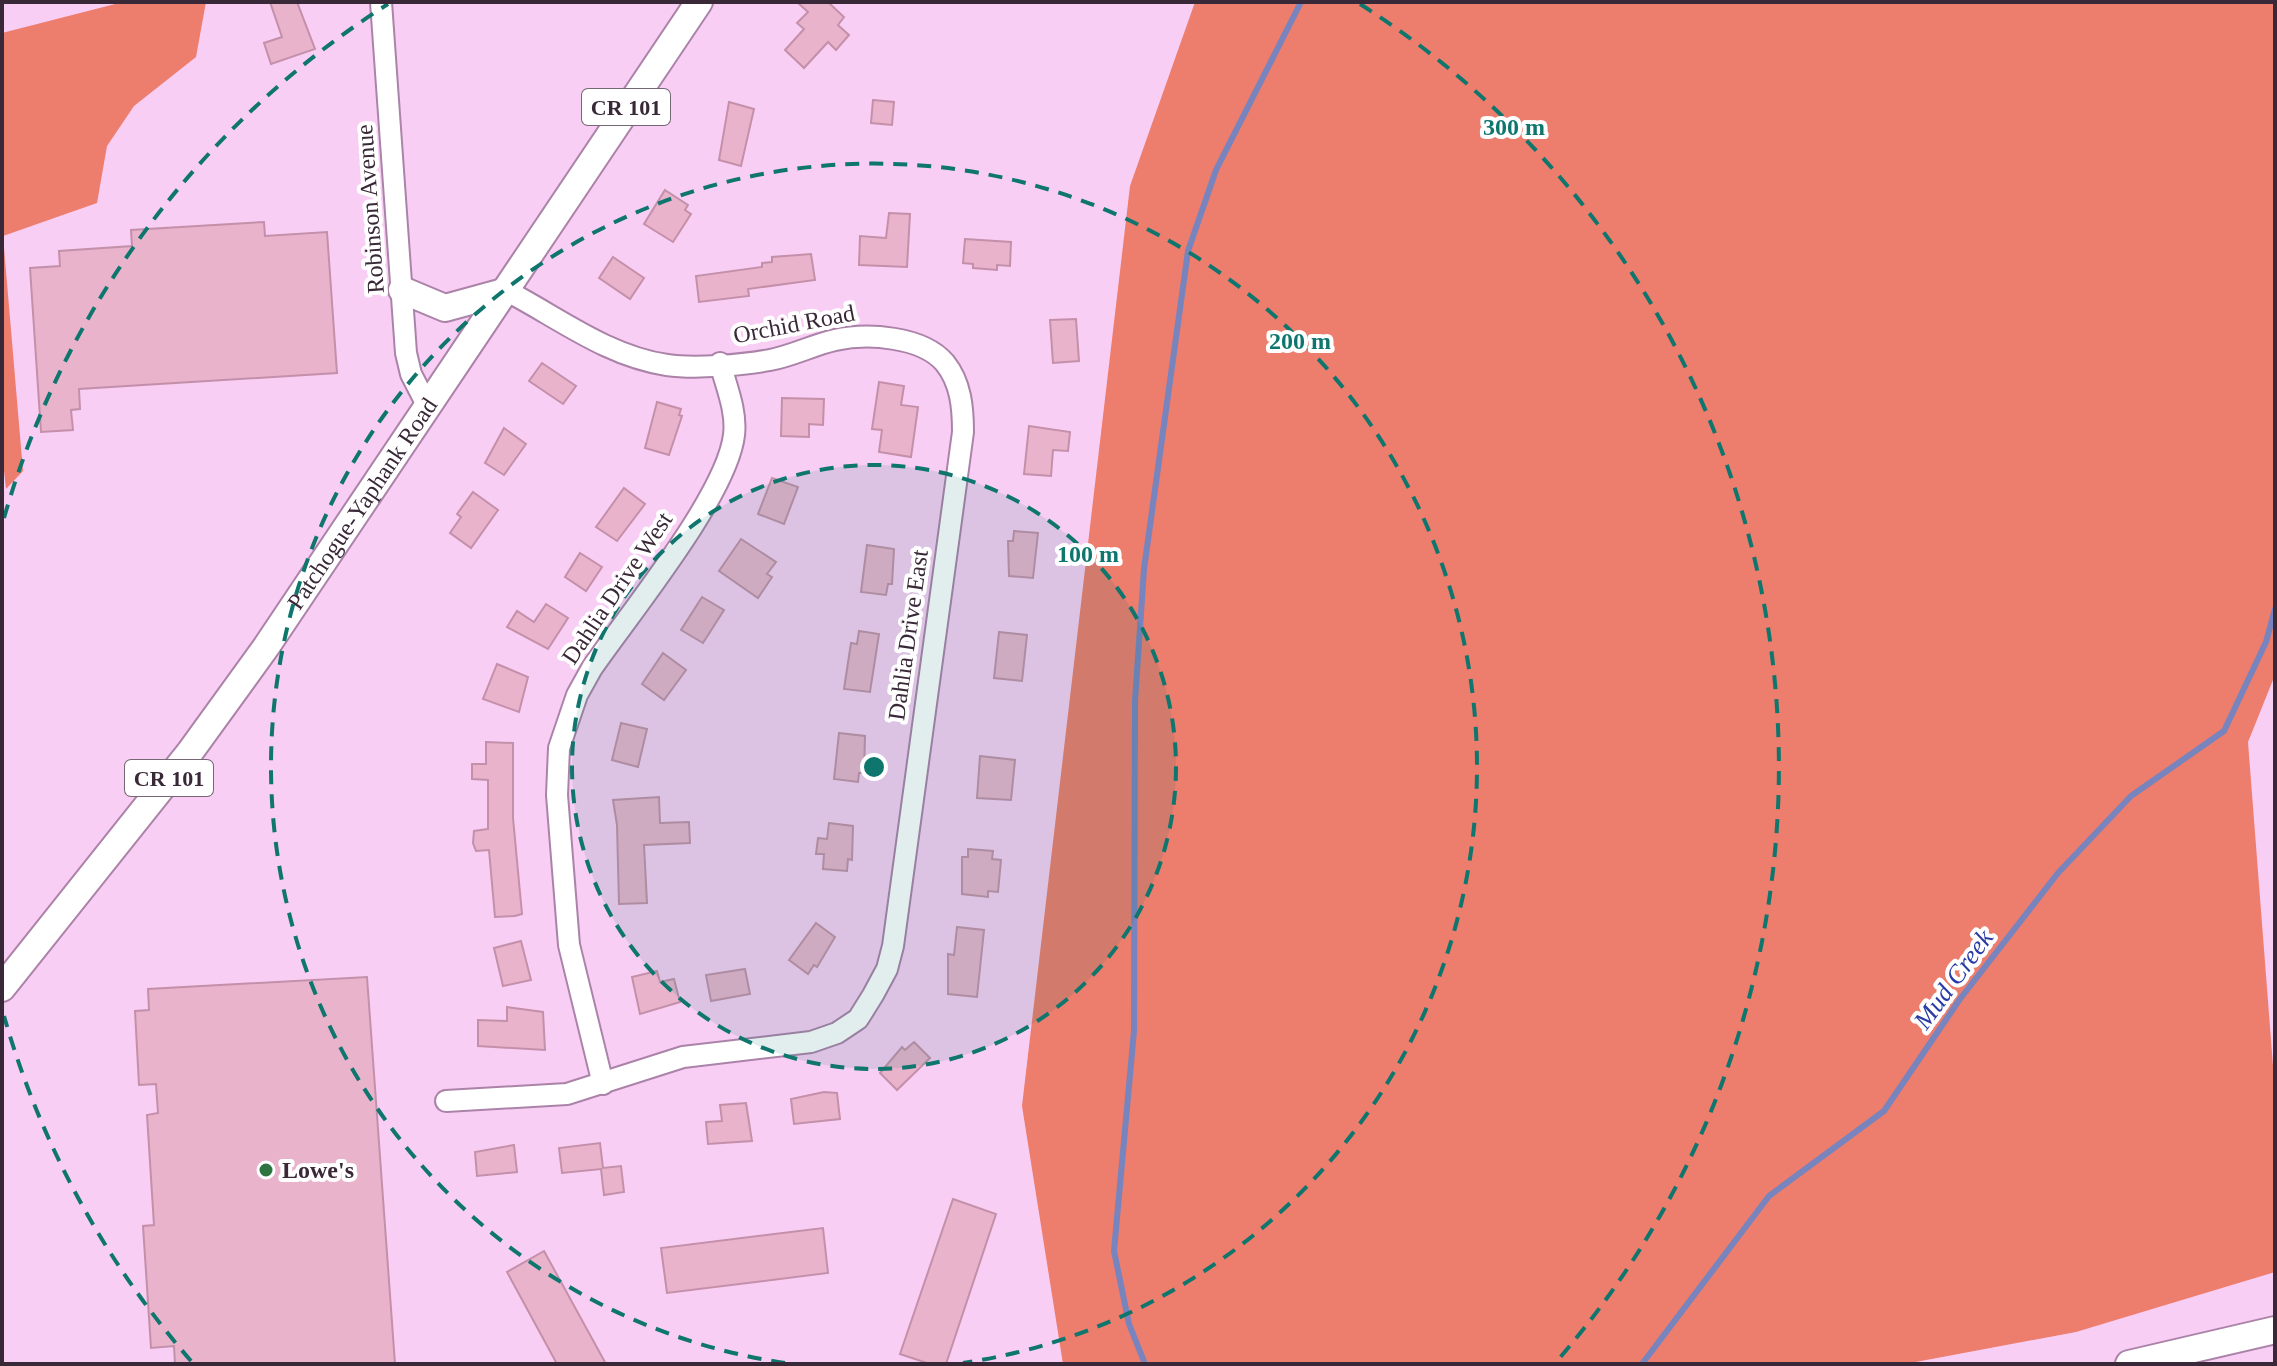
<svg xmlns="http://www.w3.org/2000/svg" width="2277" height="1366" font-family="'Times New Roman',serif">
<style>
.forest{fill:#ed7d6d}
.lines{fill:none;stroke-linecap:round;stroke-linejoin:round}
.stream{stroke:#7784bd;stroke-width:6}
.building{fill:#e9b3cc;stroke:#c490a9;stroke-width:2}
.minor-casing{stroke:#ab83a8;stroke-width:24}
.major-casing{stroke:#ab83a8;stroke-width:30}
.minor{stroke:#fff;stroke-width:20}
.major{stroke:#fff;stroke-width:26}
.ring{fill:none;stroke:#0f766e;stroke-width:4;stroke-dasharray:14 10}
.poi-dot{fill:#2e7440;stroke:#fff;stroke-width:3}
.labels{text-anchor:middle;stroke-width:8;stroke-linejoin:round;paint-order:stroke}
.shield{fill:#fff;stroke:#746873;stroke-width:2}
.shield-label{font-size:22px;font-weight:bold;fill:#392837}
.street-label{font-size:24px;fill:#392837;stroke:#fff}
.poi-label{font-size:24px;font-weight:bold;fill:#392837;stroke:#fff;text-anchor:start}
.water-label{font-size:26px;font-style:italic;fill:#283ba5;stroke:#fff}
.centre{fill:#0f766e;stroke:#fff;stroke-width:4}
.ring-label{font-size:24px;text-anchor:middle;font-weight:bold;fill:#0f766e;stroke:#fff;stroke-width:8;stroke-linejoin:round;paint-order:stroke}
</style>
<rect width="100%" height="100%" fill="#f9cef5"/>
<g class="forest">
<polygon points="123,2 206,2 196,57 134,106 107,146 97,203 3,236 23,471 6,489 2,452 2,33"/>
<polygon points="1195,2 2275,2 2275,675 2248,742 2275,1092 2275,1272 2076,1332 1905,1364 1063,1364 1022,1106 1130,186"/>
</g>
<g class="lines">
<g class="stream">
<polyline points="1145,1364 1129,1324 1114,1251 1134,1031 1135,701 1144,569 1188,251 1216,170 1301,2"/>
<polyline points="1642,1364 1769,1196 1884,1111 1960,999 2058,873 2131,796 2224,731 2266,642 2275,609"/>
</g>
</g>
<g class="building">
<polygon points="270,2 297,2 315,49 271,64 264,43 282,37"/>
<polygon points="797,2 828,2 844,17 838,25 849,35 836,50 828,42 804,68 785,50 804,29 797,23 808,12"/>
<polygon points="873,100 894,102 892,125 871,123"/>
<polygon points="729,102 754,109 741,166 719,160"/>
<polygon points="665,190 688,205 685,210 691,214 673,242 644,224"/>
<polygon points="889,213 910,214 907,267 859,265 860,236 886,238"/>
<polygon points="264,222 265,236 327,232 337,373 79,389 80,409 71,410 73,430 41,432 30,268 60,266 59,251 132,246 131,230"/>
<polygon points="965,239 1011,242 1010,266 997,265 997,270 973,268 973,264 963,263"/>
<polygon points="811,254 815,280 748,289 749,296 699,302 696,276 762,267 762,263 772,262 772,257"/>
<polygon points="613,257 644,278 630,299 599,278"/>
<polygon points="1076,319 1079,361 1053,363 1050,320"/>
<polygon points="542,363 576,386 563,404 529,381"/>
<polygon points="879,382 904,386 901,405 918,407 911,457 879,452 882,430 872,429"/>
<polygon points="782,398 824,399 823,425 809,424 809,437 781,436"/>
<polygon points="657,402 681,409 679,415 682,416 669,455 645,448"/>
<polygon points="1029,426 1070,432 1068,451 1053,450 1051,476 1024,474"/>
<polygon points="504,428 526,444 504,475 485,463"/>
<polygon points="772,478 798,487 784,524 758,514"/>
<polygon points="624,488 645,504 617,541 596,527"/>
<polygon points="473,492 498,510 471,548 450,533 461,517 457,514"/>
<polygon points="1014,531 1038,533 1033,578 1009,576 1008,541 1013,541"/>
<polygon points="741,539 776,562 767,574 772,577 758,598 719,571"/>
<polygon points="867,545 894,549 892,584 888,584 886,595 861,592"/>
<polygon points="580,553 602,567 586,591 565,577"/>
<polygon points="702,597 724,610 703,643 681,630"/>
<polygon points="546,604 568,618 548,649 507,627 517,611 534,622"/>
<polygon points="859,631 879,634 870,692 844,689 851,643 857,644"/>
<polygon points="999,632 1027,635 1022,681 994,678"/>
<polygon points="663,653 686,670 664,700 642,684"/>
<polygon points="497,664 528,677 519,712 483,699"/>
<polygon points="621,723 647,729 638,767 612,760"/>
<polygon points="839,733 865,736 864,773 859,773 858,782 834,779"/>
<polygon points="486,742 513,743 513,818 522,914 515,916 495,917 489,850 476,851 473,843 474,831 488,829 488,780 472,779 472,764 486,764"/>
<polygon points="980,756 1015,760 1011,800 977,798"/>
<polygon points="659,797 660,823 689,822 690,843 644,845 647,903 619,904 617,825 613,800"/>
<polygon points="829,823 853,826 852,860 848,859 847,871 823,869 824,854 816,854 818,838 827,839"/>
<polygon points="968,849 993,851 992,859 1001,860 998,892 988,891 988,897 962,894 962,857 968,857"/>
<polygon points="816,923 835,937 817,967 814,965 808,974 789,960"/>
<polygon points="957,927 984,930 977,997 948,994 948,954 954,955"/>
<polygon points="521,941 531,980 503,986 494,948"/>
<polygon points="745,969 750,994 711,1001 706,975"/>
<polygon points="657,971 660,982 674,979 680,1002 640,1014 632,977"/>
<polygon points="367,977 395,1364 175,1364 174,1346 151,1348 143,1226 154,1225 147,1115 158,1113 156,1084 139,1085 135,1011 149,1010 148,989"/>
<polygon points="507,1007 543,1012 545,1050 478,1046 478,1020 507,1021"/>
<polygon points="914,1042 930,1058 897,1090 880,1073 902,1047 905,1050"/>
<polygon points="824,1092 837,1093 840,1119 794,1124 791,1099"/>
<polygon points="746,1103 752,1141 708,1144 706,1122 722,1121 720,1105"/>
<polygon points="600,1143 603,1168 621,1166 624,1192 604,1195 601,1169 562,1173 559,1148"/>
<polygon points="514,1145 517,1172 477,1176 475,1152"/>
<polygon points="953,1199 996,1214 946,1364 930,1364 900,1354"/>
<polygon points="823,1228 828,1273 667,1293 661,1248"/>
<polygon points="544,1251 606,1364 557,1364 507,1272"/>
</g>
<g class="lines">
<defs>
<g id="minor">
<polyline points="381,2 406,353 411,374 428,407"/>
<path d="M603,1084L569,945L557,795L559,748L577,695L592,668C630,613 727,495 734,435C737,411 726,386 720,363"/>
<path d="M446,1101L567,1094L683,1057L811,1042L837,1033L858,1019L873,995L887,969L893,946L963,432C963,408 961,383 945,363C922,336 867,333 835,340C813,345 792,356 770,360C742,365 695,369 667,365C607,356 559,318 507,291"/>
</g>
<g id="major">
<polyline points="402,290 445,308 507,291"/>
<path id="s1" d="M2,988L190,752L266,647L699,2"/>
<polyline points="2129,1364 2275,1330"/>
</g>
</defs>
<use href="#minor" class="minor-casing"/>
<use href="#major" class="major-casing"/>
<use href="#minor" class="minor"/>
<use href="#major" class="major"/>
</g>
<circle cx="874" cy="767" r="302" fill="#0f766e" fill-opacity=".12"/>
<g class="ring">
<circle cx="874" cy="767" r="302"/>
<path d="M785 1363A603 603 0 1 1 963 1363"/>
<path d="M191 1361A905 905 0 0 1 4 1016M4 518A905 905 0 0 1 388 4M1360 4A905 905 0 0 1 1557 1361"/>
</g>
<circle class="poi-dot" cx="266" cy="1170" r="8"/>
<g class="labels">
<g class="shield">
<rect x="582" y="89" width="88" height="36" rx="6"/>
<rect x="125" y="760" width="88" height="36" rx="6"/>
</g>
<g class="shield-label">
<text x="626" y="115">CR 101</text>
<text x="169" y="786">CR 101</text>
</g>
<g class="street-label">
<text transform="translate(370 209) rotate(-94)" y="8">Robinson Avenue</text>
<text transform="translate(794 324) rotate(-11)" y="8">Orchid Road</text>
<text dy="8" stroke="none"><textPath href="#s1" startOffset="604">Patchogue-Yaphank Road</textPath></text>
<text transform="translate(617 588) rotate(-56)" y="8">Dahlia Drive West</text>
<text transform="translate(908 635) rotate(-82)" y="8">Dahlia Drive East</text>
</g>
<g class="poi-label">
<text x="282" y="1178">Lowe's</text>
</g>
<g class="water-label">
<text transform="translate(1953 979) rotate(-54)" y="9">Mud Creek</text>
</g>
</g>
<circle cx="874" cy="767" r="12" class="centre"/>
<g class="ring-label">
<text x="1514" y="135">300 m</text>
<text x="1300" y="349">200 m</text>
<text x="1088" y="562">100 m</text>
</g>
<rect width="2277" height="1366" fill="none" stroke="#392837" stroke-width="8"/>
</svg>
